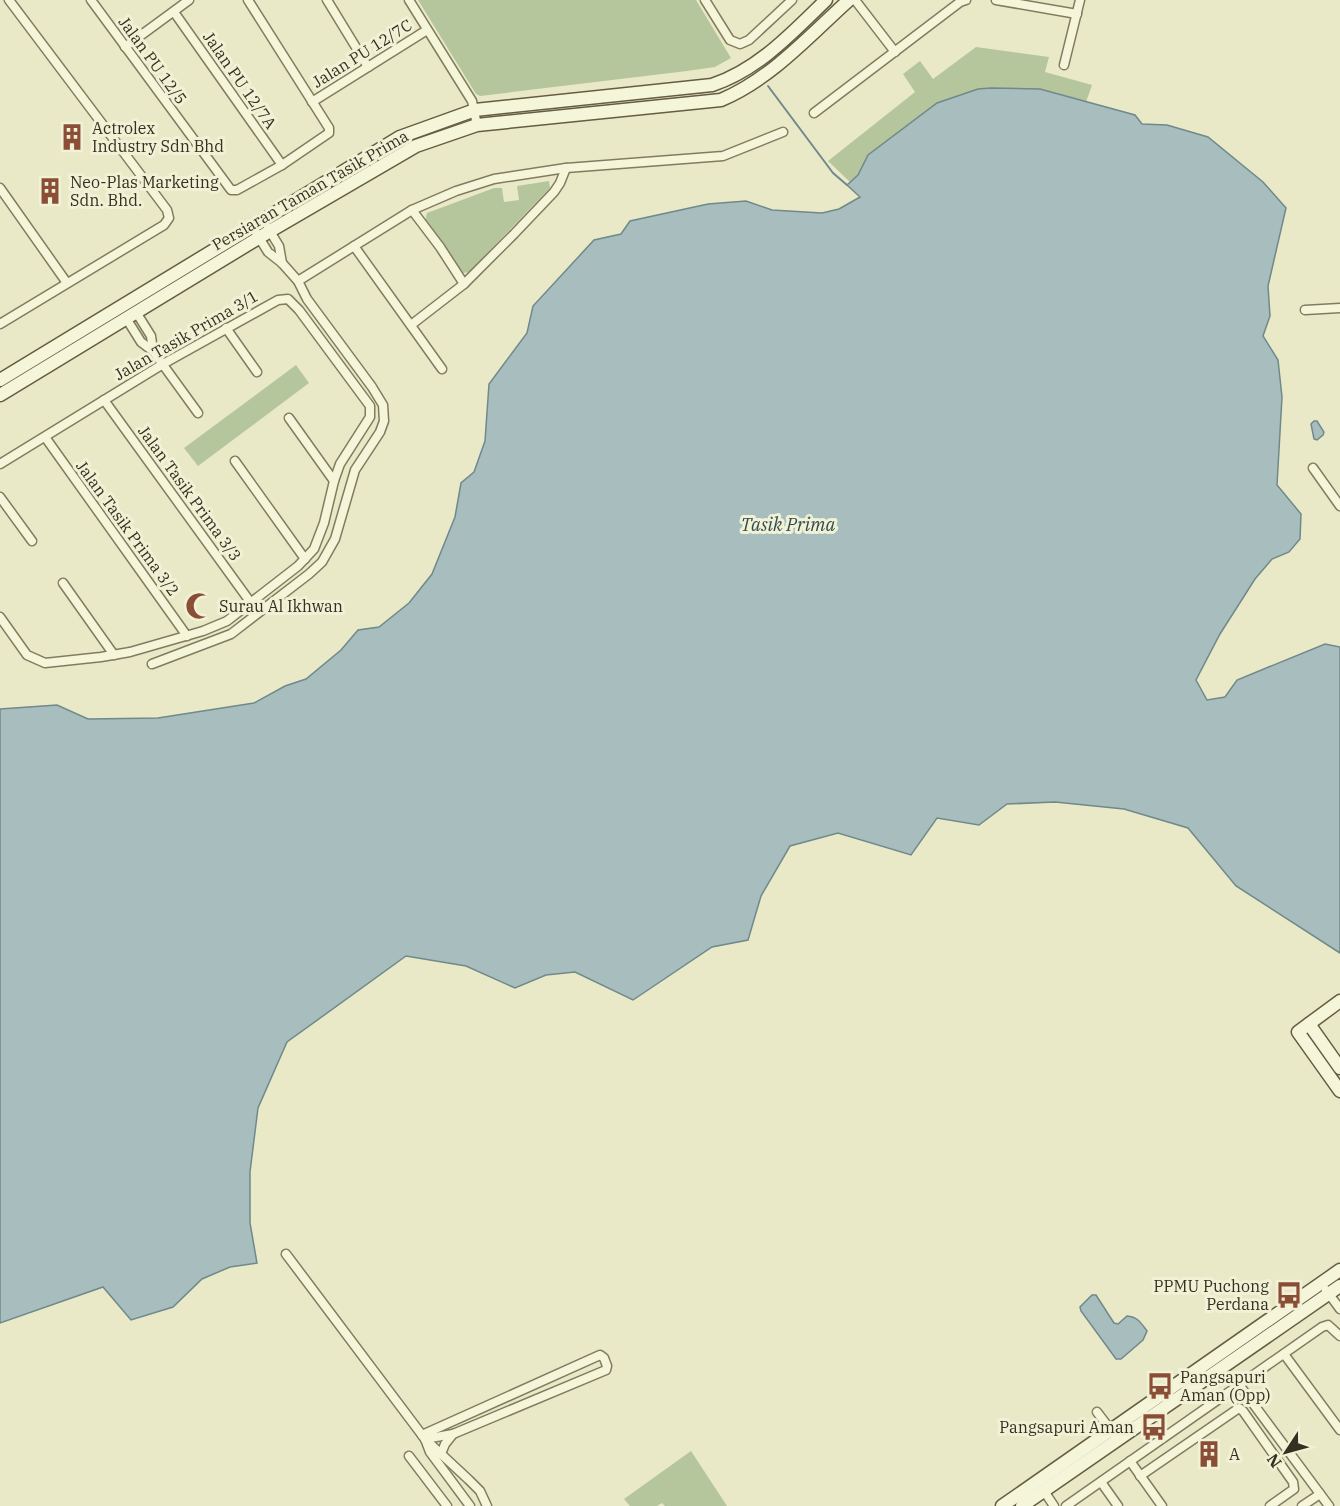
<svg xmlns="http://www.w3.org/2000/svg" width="1340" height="1506" font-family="'IBM Plex Serif',serif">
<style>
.green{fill:#b5c69c}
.water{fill:#a8bdbd;stroke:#70898b;stroke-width:1.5}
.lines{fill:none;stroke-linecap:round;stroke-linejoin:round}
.stream{stroke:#70898b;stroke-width:2}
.street-casing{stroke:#827c5f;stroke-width:11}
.secondary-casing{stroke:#645d42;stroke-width:15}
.street{stroke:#f5f5d9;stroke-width:8}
.secondary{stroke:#f5f5d9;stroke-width:12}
.labels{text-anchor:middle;stroke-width:6;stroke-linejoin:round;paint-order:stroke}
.street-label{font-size:16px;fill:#353020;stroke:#f1f1d6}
.poi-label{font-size:16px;fill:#353020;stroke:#f1f1d6;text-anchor:start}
.water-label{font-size:18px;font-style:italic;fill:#324b52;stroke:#f1f1d6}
</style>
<rect width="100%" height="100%" fill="#e9e9c7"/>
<g class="green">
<polygon points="418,0 696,0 731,58 715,67 687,71 480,96 476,94"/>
<polygon points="976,47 1049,57 1045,72 1092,85 1086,102 1040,89 991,88 978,89 868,155 858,175 850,182 828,161 915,92 903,74 920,61 933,79"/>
<polygon points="549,181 550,188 469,272 463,273 425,222 427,213 494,188 502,188 504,202 519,200 517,186"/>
<polygon points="296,365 309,383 198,466 184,448"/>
<polygon points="691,1451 727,1506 665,1506 662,1503 657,1506 630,1506 624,1499"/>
</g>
<g class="water">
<polygon points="991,88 1040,89 1135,115 1142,124 1167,125 1208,137 1263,182 1286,208 1268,286 1270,316 1263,336 1278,360 1282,397 1277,485 1301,514 1300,539 1289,552 1272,559 1255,579 1220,634 1196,680 1207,700 1225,697 1237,680 1325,644 1340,647 1340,953 1236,886 1188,828 1124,809 1055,802 1007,804 979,825 937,818 911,855 838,833 790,846 761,896 748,940 712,947 633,1000 575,972 546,975 515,988 466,966 406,956 287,1042 258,1108 250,1172 250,1223 257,1263 230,1267 202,1279 173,1307 131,1320 103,1287 0,1323 0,709 57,705 88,719 158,718 254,703 285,686 306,679 341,650 358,630 379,627 409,603 432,574 455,517 461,483 474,472 485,441 489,384 527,333 533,306 594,240 621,234 630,221 708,204 746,201 772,210 822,213 839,209 860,197 847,185 858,175 868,155 937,103 978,89"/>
<polygon points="1314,421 1317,421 1324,432 1323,435 1317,440 1314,439 1311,424"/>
<path d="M1092,1295H1096L1114,1323L1118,1324L1127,1316C1138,1317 1141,1323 1147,1331L1143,1340L1121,1359H1116L1081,1311L1080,1307Z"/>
</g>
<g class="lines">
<polyline class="stream" points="768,86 833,173 847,185"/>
<defs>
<g id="street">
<polyline points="91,0 231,190 237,190 282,165 326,135 329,133 329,128 248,0"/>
<polyline points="327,0 368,67"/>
<polyline points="409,0 472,101 477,125"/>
<polyline points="705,0 730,40 740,44 749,40 792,0"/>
<polyline points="855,0 895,52"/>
<polyline points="996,0 1077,14"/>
<polyline points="174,12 282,165"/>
<polyline points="125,47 189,0"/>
<polyline points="1064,65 1080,0"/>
<polyline points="312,102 427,30"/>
<polyline points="814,113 960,2 966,0"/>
<polyline points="0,188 67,283"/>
<polyline points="412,210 440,247 464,284"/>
<polyline points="268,228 279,246 282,263"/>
<polyline points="354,246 442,369"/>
<polyline points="298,281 412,210 456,191 494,179 566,168 723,156 783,132"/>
<polyline points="1305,310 1340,308"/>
<polyline points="136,312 151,336 153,351"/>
<polyline points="126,318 141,342 153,351 198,413"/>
<polyline points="0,324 164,225 169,218 167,210 9,0"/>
<polyline points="411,325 464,284 514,234 554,192 560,183 566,168"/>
<polyline points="226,328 257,372"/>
<polyline points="104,400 251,603"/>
<polyline points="289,418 334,481"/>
<polyline points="45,437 187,636"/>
<polyline points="235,461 305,559"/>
<polyline points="0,464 163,364 278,300 288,299 299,310 370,406 370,417 340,464 334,481 324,523 314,549 298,566 227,621 203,631 130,652 101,657 45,663 27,655 0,617"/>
<polyline points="1313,468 1340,506"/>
<polyline points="0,497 32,541"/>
<polyline points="63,583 114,655"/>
<polyline points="152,664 231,634 309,574 322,562 335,539 355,470 380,432 384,421 383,405 372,387 307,299 298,281 282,263 268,252 252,226"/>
<polyline points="286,1254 425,1439 469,1480 480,1491 487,1506"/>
<polyline points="1326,1290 1340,1309"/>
<polyline points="1284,1354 1340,1430"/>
<polyline points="1240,1386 1329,1506"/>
<polyline points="1097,1412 1113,1433"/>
<polyline points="422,1435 600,1355 604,1358 607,1366 606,1370 453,1434 445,1444 441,1454"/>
<polyline points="425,1439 430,1452 470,1506"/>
<polyline points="425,1439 453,1434"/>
<polyline points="409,1456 447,1506"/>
<polyline points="1130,1461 1162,1506"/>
<polyline points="1140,1476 1239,1408 1243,1411 1293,1482 1294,1489 1270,1506"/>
<polyline points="1101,1482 1118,1506"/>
<polyline points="1044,1491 1054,1506"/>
<polyline points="1066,1506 1322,1327 1328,1325 1340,1336"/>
<polyline points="1302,1506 1320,1494"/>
</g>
<g id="secondary">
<path d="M0,380L400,137L475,110L712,85C758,70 792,33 826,0"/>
<path d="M0,395L270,231L416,146L477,125L721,100C771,79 809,36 849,0"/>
<polyline points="1340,1001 1298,1032 1340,1091"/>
<polyline points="1309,1024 1340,1068"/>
<polyline points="1002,1506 1340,1270"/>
<polyline points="1022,1506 1340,1286"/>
</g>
</defs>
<use href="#street" class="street-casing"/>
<use href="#secondary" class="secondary-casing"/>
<use href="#street" class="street"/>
<use href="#secondary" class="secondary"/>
</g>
<defs>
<symbol id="building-bare" viewBox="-9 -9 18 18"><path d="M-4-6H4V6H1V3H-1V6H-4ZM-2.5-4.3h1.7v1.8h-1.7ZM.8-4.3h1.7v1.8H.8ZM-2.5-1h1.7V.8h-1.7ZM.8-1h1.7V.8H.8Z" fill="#8a4e36" stroke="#f1f1d6" stroke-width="2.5" paint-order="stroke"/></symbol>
<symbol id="mosque-bare" viewBox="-9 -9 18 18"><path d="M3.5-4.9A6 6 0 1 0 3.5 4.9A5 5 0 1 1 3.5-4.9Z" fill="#8a4e36" stroke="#f1f1d6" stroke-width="2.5" paint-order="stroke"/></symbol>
<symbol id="bus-bare" viewBox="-9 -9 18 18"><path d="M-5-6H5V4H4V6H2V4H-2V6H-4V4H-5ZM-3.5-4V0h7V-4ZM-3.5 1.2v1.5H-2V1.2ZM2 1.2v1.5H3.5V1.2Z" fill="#8a4e36" stroke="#f1f1d6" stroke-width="2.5" paint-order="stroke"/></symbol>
</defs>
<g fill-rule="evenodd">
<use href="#building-bare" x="53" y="118" width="38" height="38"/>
<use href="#building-bare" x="31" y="172" width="38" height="38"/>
<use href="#mosque-bare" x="180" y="587" width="38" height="38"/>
<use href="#bus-bare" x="1270" y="1276" width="38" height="38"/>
<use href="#bus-bare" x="1141" y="1367" width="38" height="38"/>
<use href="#bus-bare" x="1135" y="1408" width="38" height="38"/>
<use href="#building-bare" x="1190" y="1435" width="38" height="38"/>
</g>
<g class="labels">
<g class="street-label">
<text transform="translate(362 53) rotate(-32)" y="6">Jalan PU 12/7C</text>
<text transform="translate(153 60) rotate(54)" y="6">Jalan PU 12/5</text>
<text transform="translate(240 80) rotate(55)" y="6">Jalan PU 12/7A</text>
<text transform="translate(310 190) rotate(-30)" y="6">Persiaran Taman Tasik Prima</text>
<text transform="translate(186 335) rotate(-30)" y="6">Jalan Tasik Prima 3/1</text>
<text transform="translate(190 493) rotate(54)" y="6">Jalan Tasik Prima 3/3</text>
<text transform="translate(128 528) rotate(54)" y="6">Jalan Tasik Prima 3/2</text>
</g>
<g class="poi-label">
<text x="92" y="134">Actrolex<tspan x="92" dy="18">Industry Sdn Bhd</tspan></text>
<text x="70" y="188">Neo-Plas Marketing<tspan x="70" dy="18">Sdn. Bhd.</tspan></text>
<text x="219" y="612">Surau Al Ikhwan</text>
<text x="1269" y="1292" text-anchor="end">PPMU Puchong<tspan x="1269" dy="18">Perdana</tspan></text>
<text x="1180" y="1383">Pangsapuri<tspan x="1180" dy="18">Aman (Opp)</tspan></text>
<text x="1134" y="1433" text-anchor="end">Pangsapuri Aman</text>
<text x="1229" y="1460">A</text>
</g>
<g class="water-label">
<text x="788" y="531">Tasik Prima</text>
</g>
</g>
<g transform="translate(1286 1452) rotate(234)" stroke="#f1f1d6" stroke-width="4.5" paint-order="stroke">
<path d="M0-4.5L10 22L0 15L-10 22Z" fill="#353020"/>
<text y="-9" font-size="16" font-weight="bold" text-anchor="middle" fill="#353020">N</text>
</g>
</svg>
